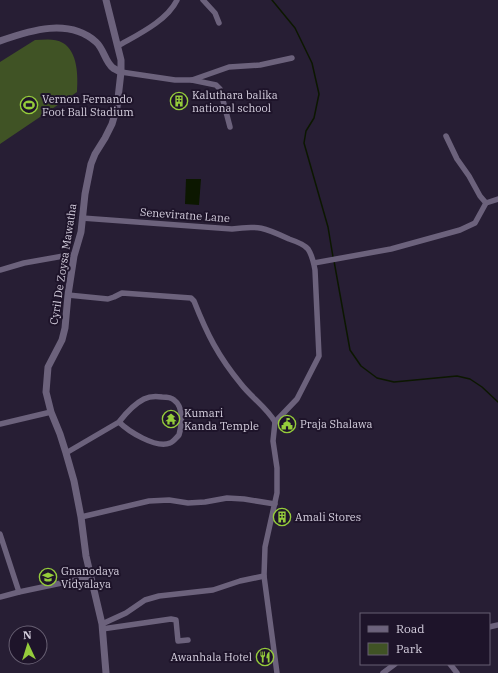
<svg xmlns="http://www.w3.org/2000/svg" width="498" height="673" font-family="'IBM Plex Serif',serif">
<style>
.green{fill:#405325}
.water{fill:#0c1700}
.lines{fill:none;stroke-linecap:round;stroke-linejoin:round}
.stream{stroke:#0c1700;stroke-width:1.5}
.minor{stroke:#6c627c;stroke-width:5.5}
.tertiary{stroke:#6c627c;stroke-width:7}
.labels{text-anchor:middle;stroke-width:4;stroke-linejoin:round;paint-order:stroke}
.poi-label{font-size:11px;fill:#d5cfde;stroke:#1e142a;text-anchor:start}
.street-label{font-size:11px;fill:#d5cfde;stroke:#1e142a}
</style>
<rect width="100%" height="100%" fill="#271e34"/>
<path class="green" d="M35,40C44,40 55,38 63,43C78,52 78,76 77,92L0,144V62Z"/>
<polygon class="water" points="186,179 201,179 199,205 185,204"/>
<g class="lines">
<g class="stream">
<polyline points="272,0 295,28 312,63 319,94 314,118 306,131 304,143 328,227 333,257"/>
<polyline points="334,261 350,350 361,366 377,378 394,382 457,376 470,379 482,387 498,402"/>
</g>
<g class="minor">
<polyline points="203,0 215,13 219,23"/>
<path d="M118,46C137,35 167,21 177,0"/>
<polyline points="121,72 175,80 192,80 229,67 260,65 292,58"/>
<polyline points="192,80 216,85 220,89 230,127"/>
<polyline points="446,136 457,159 469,176 480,196 486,203"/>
<path d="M82,218L232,229C259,225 265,228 289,239C295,241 304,244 308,249C312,255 314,264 315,270L319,356L297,399L275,422"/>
<polyline points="314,263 391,249 460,230 475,223 486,203 498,199"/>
<polyline points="0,270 24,263 69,255 74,256"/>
<path d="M68,295L108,299L114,297L122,293L191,298L194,301C207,334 218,356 241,384C251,397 267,408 275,422"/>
<polyline points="275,422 273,441 277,468 277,493 265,547 264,576 277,673"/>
<polyline points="0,424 51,412"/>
<path d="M66,453L119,422C128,431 156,449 170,443C173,442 176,438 179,435C182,425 184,407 174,400C171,397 166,397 162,397C156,396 150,396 144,399C134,404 126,413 119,422"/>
<polyline points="81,517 149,501 169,500 188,503 205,502 227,498 244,499 275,504"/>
<polyline points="0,534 19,592"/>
<polyline points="0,597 19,592 90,577"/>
<polyline points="102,624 126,613 145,600 159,596 213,590 240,581 264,576"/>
<polyline points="489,627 498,625"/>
<polyline points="102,629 171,619 176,620 178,641 188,640"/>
<polyline points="450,664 457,673"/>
<polyline points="383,673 395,664"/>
</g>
<g class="tertiary">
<path d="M0,41C31,30 69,18 96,42C104,49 105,62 113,68C115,69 118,71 121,72"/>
<polyline points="106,673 102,624 86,556 81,517 74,481 66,453 60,434 51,412 46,392 48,367 62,340 65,328 68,295 74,256 81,232 85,194 91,164 95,154 105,138 112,124 117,107 121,72 121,60 106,0"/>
</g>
</g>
<defs>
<symbol id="building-ring" viewBox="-11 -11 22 22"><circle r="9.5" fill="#1e142a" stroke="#95cc3b" stroke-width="1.5"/><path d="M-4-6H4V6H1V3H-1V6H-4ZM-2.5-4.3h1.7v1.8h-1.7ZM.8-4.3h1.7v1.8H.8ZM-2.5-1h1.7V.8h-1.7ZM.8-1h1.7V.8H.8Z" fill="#95cc3b"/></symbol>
<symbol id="stadium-ring" viewBox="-11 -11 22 22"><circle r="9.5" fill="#1e142a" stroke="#95cc3b" stroke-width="1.5"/><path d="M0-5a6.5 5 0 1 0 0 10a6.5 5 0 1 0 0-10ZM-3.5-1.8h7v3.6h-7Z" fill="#95cc3b"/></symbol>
<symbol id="temple-ring" viewBox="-11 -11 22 22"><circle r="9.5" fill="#1e142a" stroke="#95cc3b" stroke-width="1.5"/><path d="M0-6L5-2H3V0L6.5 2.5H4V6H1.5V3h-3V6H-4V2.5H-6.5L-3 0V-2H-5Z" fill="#95cc3b"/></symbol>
<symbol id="civic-ring" viewBox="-11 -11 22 22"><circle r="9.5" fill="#1e142a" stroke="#95cc3b" stroke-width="1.5"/><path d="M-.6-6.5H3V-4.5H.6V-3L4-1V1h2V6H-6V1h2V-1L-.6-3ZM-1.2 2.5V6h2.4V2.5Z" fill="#95cc3b"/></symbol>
<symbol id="school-ring" viewBox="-11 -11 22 22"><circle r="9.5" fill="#1e142a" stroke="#95cc3b" stroke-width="1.5"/><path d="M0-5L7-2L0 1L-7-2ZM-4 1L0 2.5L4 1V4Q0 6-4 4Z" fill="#95cc3b"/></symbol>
<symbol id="restaurant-ring" viewBox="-11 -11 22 22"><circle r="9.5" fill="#1e142a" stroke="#95cc3b" stroke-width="1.5"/><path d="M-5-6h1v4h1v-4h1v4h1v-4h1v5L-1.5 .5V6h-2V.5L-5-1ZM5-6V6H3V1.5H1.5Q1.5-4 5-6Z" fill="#95cc3b"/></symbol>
</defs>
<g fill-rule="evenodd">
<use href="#building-ring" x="169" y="91" width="20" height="20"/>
<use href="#stadium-ring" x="19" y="95" width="20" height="20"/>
<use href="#temple-ring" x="161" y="409" width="20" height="20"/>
<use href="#civic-ring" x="277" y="414" width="20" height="20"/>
<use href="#building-ring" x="272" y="507" width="20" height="20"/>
<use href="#school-ring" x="38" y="567" width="20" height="20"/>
<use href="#restaurant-ring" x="255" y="647" width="20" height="20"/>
</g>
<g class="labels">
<g class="poi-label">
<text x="192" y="99">Kaluthara balika<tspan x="192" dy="13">national school</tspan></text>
<text x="42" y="103">Vernon Fernando<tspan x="42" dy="13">Foot Ball Stadium</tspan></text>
<text x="184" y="417">Kumari<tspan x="184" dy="13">Kanda Temple</tspan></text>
<text x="300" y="428">Praja Shalawa</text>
<text x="295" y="521">Amali Stores</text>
<text x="61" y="575">Gnanodaya<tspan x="61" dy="13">Vidyalaya</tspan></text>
<text x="252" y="661" text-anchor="end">Awanhala Hotel</text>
</g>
<g class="street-label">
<text transform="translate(185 215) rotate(4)" y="4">Seneviratne Lane</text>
<text transform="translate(63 264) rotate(-81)" y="4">Cyril De Zoysa Mawatha</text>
</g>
</g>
<rect x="360" y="613" width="130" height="52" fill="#1e142a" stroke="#675f72"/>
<rect x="368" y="626" width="20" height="6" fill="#6c627c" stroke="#675f72"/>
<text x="396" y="633" font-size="12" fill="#d5cfde">Road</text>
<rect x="368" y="643" width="20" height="12" fill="#405325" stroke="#675f72"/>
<text x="396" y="653" font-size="12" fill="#d5cfde">Park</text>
<g transform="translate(28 645) rotate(356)"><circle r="19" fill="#1e142a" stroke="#675f72"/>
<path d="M0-3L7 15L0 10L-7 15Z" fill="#95cc3b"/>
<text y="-6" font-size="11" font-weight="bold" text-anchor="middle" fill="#d5cfde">N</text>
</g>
</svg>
